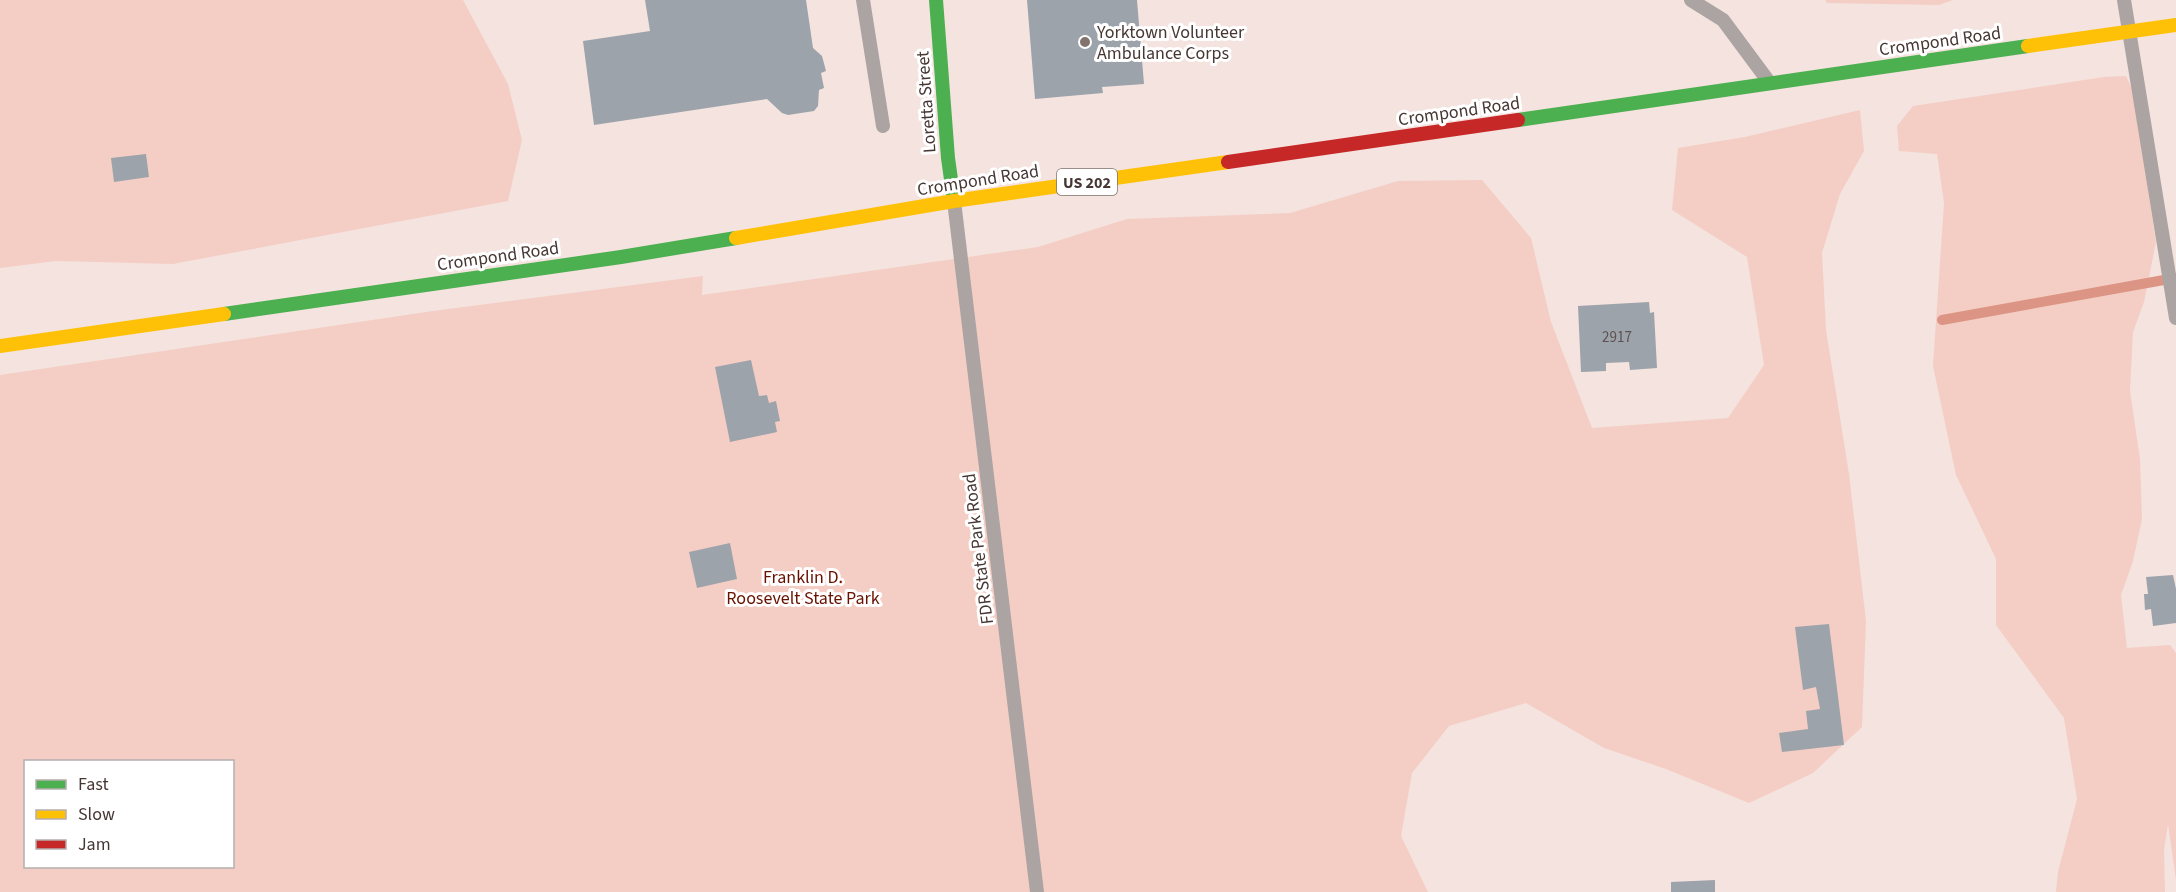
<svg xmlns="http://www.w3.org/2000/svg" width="2176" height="892" font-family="'Source Sans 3',sans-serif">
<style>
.green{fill:#f4cec5;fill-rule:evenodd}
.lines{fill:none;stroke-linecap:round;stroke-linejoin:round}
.stream{stroke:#dc9584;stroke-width:10}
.building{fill:#9da3aa}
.lane{stroke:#aba4a2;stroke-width:14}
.fast{stroke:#4caf50;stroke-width:14}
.slow{stroke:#ffc107;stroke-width:14}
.jam{stroke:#c62828;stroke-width:14}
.poi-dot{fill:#83736f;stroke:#fff;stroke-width:2}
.labels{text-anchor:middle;stroke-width:6;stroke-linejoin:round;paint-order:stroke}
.number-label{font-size:15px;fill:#5c5251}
.shield{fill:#fff;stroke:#7e7370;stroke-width:1.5}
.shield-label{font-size:16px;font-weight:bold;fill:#463733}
.poi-label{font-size:18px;fill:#463733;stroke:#fff;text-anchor:start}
.street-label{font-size:18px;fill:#463733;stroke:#fff}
.park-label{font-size:18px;fill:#681100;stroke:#fff}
</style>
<rect width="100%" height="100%" fill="#f4e3df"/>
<g class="green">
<polygon points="0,0 463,0 508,84 522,140 508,201 173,264 56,261 0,268"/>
<polygon points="1825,0 1953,0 1939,5 1827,3"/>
<polygon points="2126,76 2133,91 2156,242 2144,302 2133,332 2130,391 2140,459 2142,519 2133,561 2121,595 2127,648 2170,645 2176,653 2176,880 2168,824 2164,850 2165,892 2056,892 2058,872 2077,799 2064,718 1996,625 1996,559 1956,475 1933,366 1944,203 1937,154 1899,151 1897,126 1913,106 2104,77"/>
<path d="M1860,110L1864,151L1840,194L1822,253L1826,330L1849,474L1866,621L1862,727L1813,773L1749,803L1666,769L1604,748L1526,703L1449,726L1412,773L1401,836L1428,892H0V375L433,311L703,276L702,295L1038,247L1127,219L1290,213L1398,181L1482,180L1531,238L1551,322L1592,428L1728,418L1764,365L1747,257L1672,210L1678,148L1745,137ZM26,762H232V866H26Z"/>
</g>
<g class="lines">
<polyline class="stream" points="1942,320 2175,278"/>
</g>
<g class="building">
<polygon points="645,0 806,0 813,48 822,56 826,71 821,73 824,88 819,90 818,106 814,111 788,115 782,113 767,99 594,125 583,41 650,31"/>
<polygon points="1027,0 1137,0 1144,84 1102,87 1103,93 1035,99"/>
<polygon points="146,154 149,177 114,182 111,158"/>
<polygon points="1649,302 1650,313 1654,312 1657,368 1630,370 1629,362 1606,363 1606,371 1581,372 1578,306"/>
<polygon points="751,360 759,396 767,395 769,403 776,401 780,421 775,422 777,432 730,442 715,367"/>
<polygon points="730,543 737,579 697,588 689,552"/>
<polygon points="2173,575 2176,589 2176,623 2153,626 2151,609 2145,610 2144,594 2148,594 2146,577"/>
<polygon points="1829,624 1844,745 1782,752 1779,733 1808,729 1806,711 1820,709 1816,687 1803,690 1795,627"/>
<polygon points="1715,880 1715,892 1671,892 1671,882"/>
</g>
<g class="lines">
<g class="lane">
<polyline points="863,0 883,126"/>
<polyline points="1691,0 1723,20 1769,82"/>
<polyline points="2124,0 2176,318"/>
<polyline points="954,201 1037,892"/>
</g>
<g class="fast">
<polyline points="936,0 948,158 954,201"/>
<polyline points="1518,120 2028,46"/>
<polyline points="224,314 621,257 736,238"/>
</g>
<g class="slow">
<polyline points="2028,46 2176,25"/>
<polyline points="736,238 954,201 1228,162"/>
<polyline points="0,346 224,314"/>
</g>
<polyline class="jam" points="1228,162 1518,120"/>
</g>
<circle class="poi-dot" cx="1085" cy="42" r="6"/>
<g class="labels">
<g class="number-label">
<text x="1617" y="342">2917</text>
</g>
<rect class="shield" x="1057" y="169" width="60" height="26" rx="4.5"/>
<g class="shield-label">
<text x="1087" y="188">US 202</text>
</g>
<g class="poi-label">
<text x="1097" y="38">Yorktown Volunteer<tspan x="1097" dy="21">Ambulance Corps</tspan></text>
</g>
<g class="street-label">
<text transform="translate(1940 41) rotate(-8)" y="6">Crompond Road</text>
<text transform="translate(926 102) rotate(-94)" y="6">Loretta Street</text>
<text transform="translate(1459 111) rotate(-8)" y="6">Crompond Road</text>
<text transform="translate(978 180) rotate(-9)" y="6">Crompond Road</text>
<text transform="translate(498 256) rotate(-8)" y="6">Crompond Road</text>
<text transform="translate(978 549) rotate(-97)" y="6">FDR State Park Road</text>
</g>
<g class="park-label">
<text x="803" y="583">Franklin D.<tspan x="803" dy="21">Roosevelt State Park</tspan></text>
</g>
</g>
<rect x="24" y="760" width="210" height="108" fill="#ffffff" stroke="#b5afad" stroke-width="1.5"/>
<rect x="36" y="780" width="30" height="9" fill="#4caf50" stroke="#b5afad" stroke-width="1.5"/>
<text x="78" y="790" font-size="18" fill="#463733">Fast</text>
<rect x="36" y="810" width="30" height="9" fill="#ffc107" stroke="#b5afad" stroke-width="1.5"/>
<text x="78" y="820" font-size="18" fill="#463733">Slow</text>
<rect x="36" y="840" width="30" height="9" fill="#c62828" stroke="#b5afad" stroke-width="1.5"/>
<text x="78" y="850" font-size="18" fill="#463733">Jam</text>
</svg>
